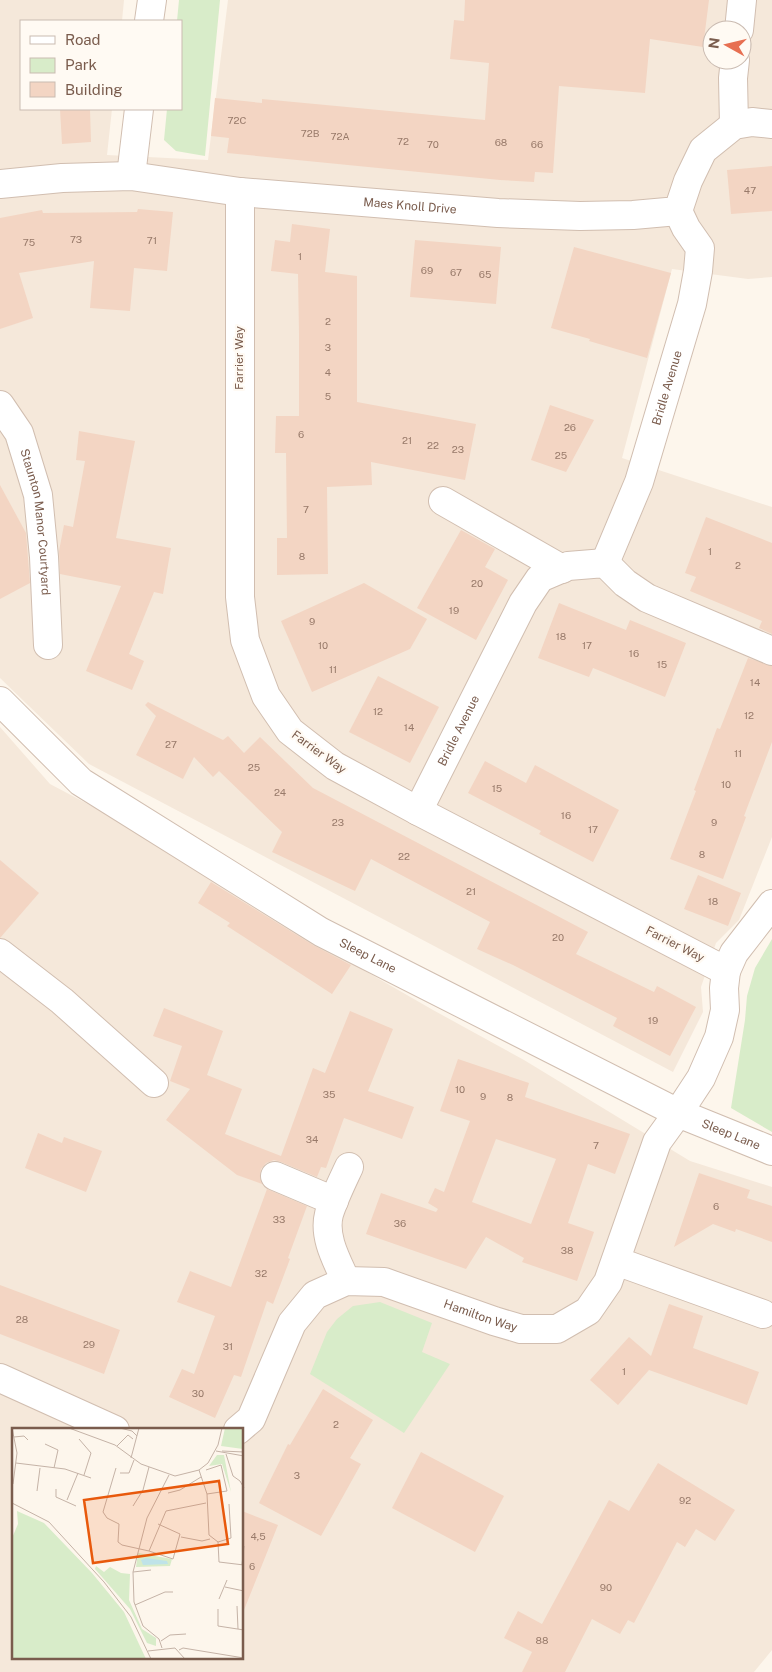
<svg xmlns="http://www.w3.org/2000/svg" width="772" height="1672" font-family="'Public Sans',sans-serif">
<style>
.residential{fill:#f5e8da;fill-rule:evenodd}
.green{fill:#d8ecc9}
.building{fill:#f3d5c3;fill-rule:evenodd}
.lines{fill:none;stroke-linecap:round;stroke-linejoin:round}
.minor-casing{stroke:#d1beb0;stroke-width:30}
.minor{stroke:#fff;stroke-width:28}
.labels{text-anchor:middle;stroke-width:4.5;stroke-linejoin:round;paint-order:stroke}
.number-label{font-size:10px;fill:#987a6a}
.street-label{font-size:12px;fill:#7a5c4d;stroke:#fffaf3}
.inset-road{fill:none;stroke:#c5b3a7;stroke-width:1}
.view{fill:#e8590c;fill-opacity:0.15;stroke:#e8590c;stroke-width:2.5}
.inset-edge{fill:none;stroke:#7a5c4d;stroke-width:2.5}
</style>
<rect width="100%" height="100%" fill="#fdf6ec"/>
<g class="residential">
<path d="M0,0H124L122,21H21V109H112L107,155L208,160L228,0H772V277L748,279L672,269L622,458L772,507V837L739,920L716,943L701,987L703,1012L673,1072L89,764L0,678ZM712,30H742V60H712Z"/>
<path d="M0,727L50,784L203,865L339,956L433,1010L524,1060L690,1161L772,1187V1650L754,1672H0ZM14,1430H242V1658H14Z"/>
</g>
<g class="green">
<polygon points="179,0 220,0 205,156 176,151 164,140 167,109 181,109 181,21 177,21"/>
<polygon points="772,939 772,1132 731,1108 745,1020 747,996 755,968"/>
<polygon points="380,1302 432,1323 422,1352 450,1364 404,1433 310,1374 327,1332 337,1319 353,1306"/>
</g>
<g class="building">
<polygon points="465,0 709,0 703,47 650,39 645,93 559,86 553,173 535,172 534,182 500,180 227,153 229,138 211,136 215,98 262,103 262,99 485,120 489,63 450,59 454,20 464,21"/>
<polygon points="60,109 90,109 91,142 62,144"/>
<polygon points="772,166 772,211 731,214 727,170"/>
<polygon points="138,209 173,212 167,271 134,268 130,311 90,308 94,261 19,273 33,318 0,329 0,218 42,210 43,213 137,212"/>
<polygon points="292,224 330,229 325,272 357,276 357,402 476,424 465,480 371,462 372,485 327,487 328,574 277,575 277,538 287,538 286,453 275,453 276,416 299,416 299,334 298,274 271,271 275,240 290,242"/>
<polygon points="415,240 501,247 496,304 410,297"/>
<polygon points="574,247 671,273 647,358 589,341 590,339 551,328"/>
<polygon points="550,405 594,420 566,472 531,460"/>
<polygon points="79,431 135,441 116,538 171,548 163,594 154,592 129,654 144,661 132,690 86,671 121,586 60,574 59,551 64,525 73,527 85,461 76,460"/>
<polygon points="0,485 26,533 30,583 0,599"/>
<polygon points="706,517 772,543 772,634 759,628 762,621 690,591 696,577 685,573"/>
<polygon points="461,530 495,549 485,567 508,580 476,640 417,608"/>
<polygon points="364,583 427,619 410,649 312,692 281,621"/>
<polygon points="559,603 626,630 630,620 686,643 665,697 593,668 589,677 538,658"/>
<polygon points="748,658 772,666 772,742 744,816 746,817 723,879 670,859 696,791 694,790 706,758 717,728 720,729"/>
<polygon points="378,676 439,707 410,763 349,732"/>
<polygon points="148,702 223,740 228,736 244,753 260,737 313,788 588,932 576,954 654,992 657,986 696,1007 670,1056 613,1026 617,1018 513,965 477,949 490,922 371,859 355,891 272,852 282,832 219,771 213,777 194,757 183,779 136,755 156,716 145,705"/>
<polygon points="485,761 526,783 535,765 619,810 593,862 539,834 541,831 468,793"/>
<polygon points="0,860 39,893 0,938"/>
<polygon points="698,875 741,893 728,926 684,909"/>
<polygon points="211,882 313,945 351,965 332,994 227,926 230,923 198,903"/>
<polygon points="164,1008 223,1031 207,1075 242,1089 225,1134 281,1156 313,1068 325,1073 350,1011 393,1029 368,1091 414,1107 402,1139 344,1118 326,1168 321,1167 317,1177 281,1162 274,1160 266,1163 261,1169 260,1177 262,1184 237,1175 166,1120 190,1089 170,1081 182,1046 153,1036"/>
<path d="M458,1059L529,1083L525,1097L630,1134L615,1174L588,1164L568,1223L594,1232L577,1281L522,1262L524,1258L486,1237L466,1269L366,1234L381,1193L436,1212L438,1209L428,1203L435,1188L444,1192L470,1121L440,1111ZM496,1139L556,1159L531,1224L472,1202Z"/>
<polygon points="38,1133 62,1143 64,1137 102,1151 86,1192 25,1168"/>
<polygon points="699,1173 750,1190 747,1198 772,1206 772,1242 736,1229 735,1232 713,1224 674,1247"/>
<polygon points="267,1189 307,1206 288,1258 290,1259 273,1304 267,1301 241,1377 234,1375 215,1418 169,1397 182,1369 194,1374 215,1316 177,1302 190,1271 231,1287"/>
<polygon points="0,1285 120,1330 104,1374 0,1334"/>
<polygon points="669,1304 703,1316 693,1348 759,1372 747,1405 649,1370 618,1405 590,1380 629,1337 651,1356"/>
<polygon points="323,1389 373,1420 350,1458 361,1464 321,1536 259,1503 288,1444 290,1445"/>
<polygon points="421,1452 504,1496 475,1552 392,1508"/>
<polygon points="658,1463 735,1510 715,1541 696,1529 685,1547 677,1542 634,1623 628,1620 620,1634 592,1619 565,1672 522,1672 532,1652 504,1638 518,1611 542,1624 609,1500 629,1511"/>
<polygon points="242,1511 278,1525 244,1610 242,1610"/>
</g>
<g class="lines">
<defs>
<g id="minor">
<polyline points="149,21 152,0"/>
<polyline points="739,30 742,0"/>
<polyline points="734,125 733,78 735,60"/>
<polyline points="131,176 139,109"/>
<path id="s1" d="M0,184L62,178L131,176L240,192L498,213L580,216L633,215L678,211L688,181L703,150L734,125L752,122L772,124"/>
<path id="s2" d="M0,405L19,433L38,495L44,557L48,645"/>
<polyline points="443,501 562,569"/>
<path id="s3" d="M605,563L639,482L692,304L698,271L700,248L686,228L678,211"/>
<path id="s4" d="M0,701L81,782L321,932L678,1113L772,1151"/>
<path id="s5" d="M418,811L523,603L540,578L568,566L605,563L625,583L647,598L772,651"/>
<polyline points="0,953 62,1001 154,1083"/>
<polyline points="726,971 734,953 772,904"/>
<polyline points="275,1176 334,1201"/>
<polyline points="616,1261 763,1314"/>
<path d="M346,1281C337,1261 323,1237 329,1214C334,1198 342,1182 349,1167"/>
<polyline points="0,1378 115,1430"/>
<path id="s6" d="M238,1430L251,1419L292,1323L315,1295L346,1281L384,1282L494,1321L521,1329H557L588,1311L608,1282L657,1142L678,1113L701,1078L719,1037L725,1010L724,988L726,971L418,811L335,766L290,731L266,696L245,640L240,597V192"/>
</g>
</defs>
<use href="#minor" class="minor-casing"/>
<use href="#minor" class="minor"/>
</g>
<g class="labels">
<g class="number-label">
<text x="237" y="124">72C</text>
<text x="310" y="137">72B</text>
<text x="340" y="140">72A</text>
<text x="403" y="145">72</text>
<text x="501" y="146">68</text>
<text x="433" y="148">70</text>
<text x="537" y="148">66</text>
<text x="750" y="194">47</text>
<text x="76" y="243">73</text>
<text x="152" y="244">71</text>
<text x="29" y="246">75</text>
<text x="300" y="260">1</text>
<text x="427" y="274">69</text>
<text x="456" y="276">67</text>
<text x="485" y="278">65</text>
<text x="328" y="325">2</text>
<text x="328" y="351">3</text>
<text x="328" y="376">4</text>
<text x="328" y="400">5</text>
<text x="570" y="431">26</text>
<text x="301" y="438">6</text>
<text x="407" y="444">21</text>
<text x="433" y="449">22</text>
<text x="458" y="453">23</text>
<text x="561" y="459">25</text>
<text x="306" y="513">7</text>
<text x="710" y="555">1</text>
<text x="302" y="560">8</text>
<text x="738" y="569">2</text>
<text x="477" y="587">20</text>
<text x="454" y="614">19</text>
<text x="312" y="625">9</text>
<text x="561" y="640">18</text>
<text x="323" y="649">10</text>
<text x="587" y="649">17</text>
<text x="634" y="657">16</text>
<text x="662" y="668">15</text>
<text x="333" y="673">11</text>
<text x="755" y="686">14</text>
<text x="378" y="715">12</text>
<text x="749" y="719">12</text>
<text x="409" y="731">14</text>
<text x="171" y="748">27</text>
<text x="738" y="757">11</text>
<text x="254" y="771">25</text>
<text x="726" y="788">10</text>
<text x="497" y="792">15</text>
<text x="280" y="796">24</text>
<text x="566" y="819">16</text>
<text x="338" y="826">23</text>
<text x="714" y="826">9</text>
<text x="593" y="833">17</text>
<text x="702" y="858">8</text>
<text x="404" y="860">22</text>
<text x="471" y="895">21</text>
<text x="713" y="905">18</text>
<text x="558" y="941">20</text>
<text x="653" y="1024">19</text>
<text x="460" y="1093">10</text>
<text x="329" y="1098">35</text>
<text x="483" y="1100">9</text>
<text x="510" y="1101">8</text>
<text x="312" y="1143">34</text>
<text x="596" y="1149">7</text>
<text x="716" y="1210">6</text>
<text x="279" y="1223">33</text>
<text x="400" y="1227">36</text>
<text x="567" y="1254">38</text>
<text x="261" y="1277">32</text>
<text x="22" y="1323">28</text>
<text x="89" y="1348">29</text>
<text x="228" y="1350">31</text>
<text x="624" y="1375">1</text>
<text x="198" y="1397">30</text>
<text x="336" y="1428">2</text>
<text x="297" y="1479">3</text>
<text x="685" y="1504">92</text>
<text x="258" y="1540">4,5</text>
<text x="252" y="1570">6</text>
<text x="606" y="1591">90</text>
<text x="542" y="1644">88</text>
</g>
<g class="street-label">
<text dy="4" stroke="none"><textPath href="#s1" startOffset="412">Maes Knoll Drive</textPath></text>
<text transform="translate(239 358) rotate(-90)" y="4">Farrier Way</text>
<text dy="4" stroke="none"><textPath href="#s3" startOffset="186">Bridle Avenue</textPath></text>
<text dy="4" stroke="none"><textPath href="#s2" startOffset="125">Staunton Manor Courtyard</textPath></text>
<text dy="4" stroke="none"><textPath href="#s5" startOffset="90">Bridle Avenue</textPath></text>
<text transform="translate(319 752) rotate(36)" y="4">Farrier Way</text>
<text transform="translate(675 944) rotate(27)" y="4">Farrier Way</text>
<text dy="4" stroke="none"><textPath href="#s4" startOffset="450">Sleep Lane</textPath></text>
<text dy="4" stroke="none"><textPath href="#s4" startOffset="855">Sleep Lane</textPath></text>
<text dy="4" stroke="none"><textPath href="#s6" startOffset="332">Hamilton Way</textPath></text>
</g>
</g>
<g transform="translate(12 1428)">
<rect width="231" height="231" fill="#fdf6ec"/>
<path d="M213,0L231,1V21L209,18ZM205,27H212L219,64L210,36L197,38ZM5,83L32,95L80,145L112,184L134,231H0V110L6,96ZM126,125L160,131L158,138L124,139ZM84,138L92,144L98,139L109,145L118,146L117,172L130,201L144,210V218L135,215L118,181L83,141Z" fill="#d8ecc9"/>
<path d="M134,130L155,133L156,136L131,137L129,132Z" fill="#bfe3e8"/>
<path class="inset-road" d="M0,0L5,25L1,56M57,0L103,17L129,36L163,48L187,42L196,35L206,17L210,0M108,0L120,3L125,8M2,9L12,8L16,12M67,11L79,25L72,47M33,16L46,22L42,40M105,18L116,7L121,11M204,23L232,28M210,23L232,24M214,26L221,48L228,53L232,60M119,30L127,0M4,35L53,41L79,50M104,40L91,84L95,90L107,96L106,114L110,117L137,123L154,83L194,75M187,42L195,66L197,107L206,114L207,134L232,137M194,42L209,37L215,63L195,66M108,45H117L122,32M44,61V69L64,78M25,63L28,40M156,65L168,62L189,49M55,72L66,45M0,75L37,94L92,154L119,189L139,231M121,78L131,62L137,39M169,109L190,113L198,111M206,114L219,110L217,76M137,123L161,131L168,106L146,96M230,137L232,118M121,144L139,142M213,159L232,163M207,171L215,152M123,177L153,164H161M225,178L226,201M206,181V198L232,202M149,213L158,207L174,206M150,220L147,211L131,198L122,174L121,144L135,90L157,47M167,222L171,220L232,230M136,223L163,220L173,231"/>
<path class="view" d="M207,53L216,116L81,135L72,72Z"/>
<rect width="231" height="231" class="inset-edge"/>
</g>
<rect x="20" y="20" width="162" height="90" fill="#fffaf3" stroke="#cabbb1"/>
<rect x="30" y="36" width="25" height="8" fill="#ffffff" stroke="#cabbb1"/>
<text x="65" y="45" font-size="15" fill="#7a5c4d">Road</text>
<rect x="30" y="58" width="25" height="15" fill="#d8ecc9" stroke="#cabbb1"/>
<text x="65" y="70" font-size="15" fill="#7a5c4d">Park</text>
<rect x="30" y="82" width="25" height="15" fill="#f3d5c3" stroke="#cabbb1"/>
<text x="65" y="95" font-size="15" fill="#7a5c4d">Building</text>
<g transform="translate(727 45) rotate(278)"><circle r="24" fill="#fffaf3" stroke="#cabbb1"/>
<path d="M0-4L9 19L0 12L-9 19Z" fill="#e76f51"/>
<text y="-8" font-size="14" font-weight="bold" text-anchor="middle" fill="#7a5c4d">N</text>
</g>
</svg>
